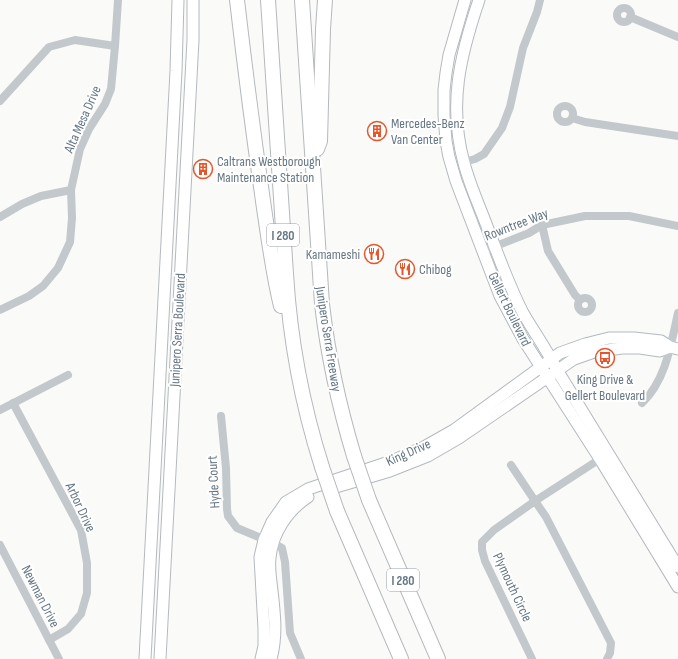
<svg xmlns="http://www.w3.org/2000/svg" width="678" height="659" font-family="'Sofia Sans Condensed',sans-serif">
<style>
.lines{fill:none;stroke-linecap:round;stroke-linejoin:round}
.secondary-casing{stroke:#b3babf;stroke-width:13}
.highway-casing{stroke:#b4b9bd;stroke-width:16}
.street{stroke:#c3c8cc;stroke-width:8}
.secondary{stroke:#fff;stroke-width:11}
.highway{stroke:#fff;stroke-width:14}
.highway-bridge-casing{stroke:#b4b9bd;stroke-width:16;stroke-linecap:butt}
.highway-bridge{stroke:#fff;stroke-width:14}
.labels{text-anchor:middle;stroke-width:4;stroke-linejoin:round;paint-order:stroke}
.shield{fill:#fff;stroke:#939fa8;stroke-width:1}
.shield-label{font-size:13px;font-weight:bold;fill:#657683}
.street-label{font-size:14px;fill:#657683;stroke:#fff}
.poi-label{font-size:14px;fill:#657683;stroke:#fff;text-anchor:start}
</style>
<rect width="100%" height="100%" fill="#fafaf8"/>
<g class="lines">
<defs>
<g id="secondary">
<polyline points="465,0 449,55 446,73 444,90 444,115 446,141 449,157 456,181 500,296 523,339 600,459 678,587"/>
<path d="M479,0C460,56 448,105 464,163C470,186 480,207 488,229C499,257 509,286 523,313C534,332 547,350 557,370L678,567"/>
<polyline points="336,487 390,471 428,456 459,438 574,359 594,352 622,348 640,348 660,351 670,347"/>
<polyline points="145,659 176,71 178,0"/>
<polyline points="160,659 193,40 193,0"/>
<polyline points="261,659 264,646 264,629 260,557 264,540 272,522 286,502 308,489 392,461 424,447 454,430 560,353 585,344 609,338 634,338 661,341 670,347 678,349"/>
<path d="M271,659C278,633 274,609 271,582C270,574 269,566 270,558C272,533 288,510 308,497"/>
</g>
<g id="highway">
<path d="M237,0C245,69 254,139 264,208C269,241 273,274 281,306"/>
<path d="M268,0L286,274C290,340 302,404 322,467"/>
<path d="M302,0L322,304C328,356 339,406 354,456"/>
<polyline points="317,149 320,141 323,29 325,0"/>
<polyline points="369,500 438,659"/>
<polyline points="337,511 401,659"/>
</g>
</defs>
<use href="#secondary" class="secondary-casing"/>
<use href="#highway" class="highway-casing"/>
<g class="street">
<circle cx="624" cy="15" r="7"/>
<polyline points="630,17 678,37"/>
<polyline points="0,101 49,47 75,40 115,46"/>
<circle cx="565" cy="114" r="8"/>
<polyline points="572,118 585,122 678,136"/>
<polyline points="464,162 475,159 484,154 502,128 510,107 523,48 537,12 540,0"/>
<polyline points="0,217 22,204 41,196 71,190"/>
<polyline points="542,225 548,251 575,295 580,300"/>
<polyline points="483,251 529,233 542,225 585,216 629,216 678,226"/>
<circle cx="585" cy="305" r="7"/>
<polyline points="0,310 29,296 43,286 58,268 70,242 72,218 71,190 80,149 89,129 105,104 111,89 115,46 118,0"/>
<polyline points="13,403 81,530 87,563 87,593 81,614 68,629 49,640"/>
<path d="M642,403C666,380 671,344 678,313"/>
<polyline points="0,410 68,375"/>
<polyline points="221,416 226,468 227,509 228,516 237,528 273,543 282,548 285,562 290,633 301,659"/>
<polyline points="511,465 535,501 603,457"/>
<polyline points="0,545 59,659"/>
<polyline points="532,659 485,561 482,550 482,542 494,530 535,501 546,517 611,643 610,653 607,659"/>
</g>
<use href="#secondary" class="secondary"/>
<use href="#highway" class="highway"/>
<defs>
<g id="highway-bridge">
<polyline points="354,456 369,500"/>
<polyline points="322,467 337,511"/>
</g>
</defs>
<use href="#highway-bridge" class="highway-bridge-casing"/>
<use href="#highway-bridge" class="highway-bridge"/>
</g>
<defs>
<symbol id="building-ring" viewBox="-11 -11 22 22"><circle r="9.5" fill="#fff" stroke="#e4572e" stroke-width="1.5"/><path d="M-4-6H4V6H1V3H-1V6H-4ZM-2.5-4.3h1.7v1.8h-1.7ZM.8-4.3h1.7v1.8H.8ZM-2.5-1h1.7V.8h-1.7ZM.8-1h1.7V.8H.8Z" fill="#e4572e"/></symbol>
<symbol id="restaurant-ring" viewBox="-11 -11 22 22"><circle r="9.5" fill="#fff" stroke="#e4572e" stroke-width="1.5"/><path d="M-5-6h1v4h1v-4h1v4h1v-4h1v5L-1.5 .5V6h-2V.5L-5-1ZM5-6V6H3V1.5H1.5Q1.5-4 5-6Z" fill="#e4572e"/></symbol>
<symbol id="bus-ring" viewBox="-11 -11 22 22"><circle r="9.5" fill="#fff" stroke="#e4572e" stroke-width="1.5"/><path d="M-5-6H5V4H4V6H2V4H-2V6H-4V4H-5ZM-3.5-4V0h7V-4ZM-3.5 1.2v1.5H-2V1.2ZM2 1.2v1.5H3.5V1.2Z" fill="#e4572e"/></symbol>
</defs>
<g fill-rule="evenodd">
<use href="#building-ring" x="366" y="120" width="22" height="22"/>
<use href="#building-ring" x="192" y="158" width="22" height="22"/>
<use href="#restaurant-ring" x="363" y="243" width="22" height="22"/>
<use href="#restaurant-ring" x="394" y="258" width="22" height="22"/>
<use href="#bus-ring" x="594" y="347" width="22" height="22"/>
</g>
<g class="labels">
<g class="shield">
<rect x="267" y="224" width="32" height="22" rx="3"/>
<rect x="387" y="569" width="32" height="22" rx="3"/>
</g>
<g class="shield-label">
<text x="283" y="240">I 280</text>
<text x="403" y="585">I 280</text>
</g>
<g class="street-label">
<text transform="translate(82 119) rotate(-66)" y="5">Alta Mesa Drive</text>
<text transform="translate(516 224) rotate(-21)" y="5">Rowntree Way</text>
<text transform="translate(510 309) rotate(64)" y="5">Gellert Boulevard</text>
<text transform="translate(177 330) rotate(-87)" y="5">Junipero Serra Boulevard</text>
<text transform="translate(329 339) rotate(81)" y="5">Junipero Serra Freeway</text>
<text transform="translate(408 452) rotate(-24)" y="5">King Drive</text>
<text transform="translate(213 482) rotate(-93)" y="5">Hyde Court</text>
<text transform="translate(81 507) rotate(65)" y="5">Arbor Drive</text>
<text transform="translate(513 587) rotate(65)" y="5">Plymouth Circle</text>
<text transform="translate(41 596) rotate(63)" y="5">Newman Drive</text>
</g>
<g class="poi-label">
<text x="391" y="128">Mercedes-Benz<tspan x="391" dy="16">Van Center</tspan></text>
<text x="217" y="166">Caltrans Westborough<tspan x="217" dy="16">Maintenance Station</tspan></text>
<text x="360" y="259" text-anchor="end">Kamameshi</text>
<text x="419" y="274">Chibog</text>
<text x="605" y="384" text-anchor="middle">King Drive &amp;<tspan x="605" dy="16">Gellert Boulevard</tspan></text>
</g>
</g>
</svg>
